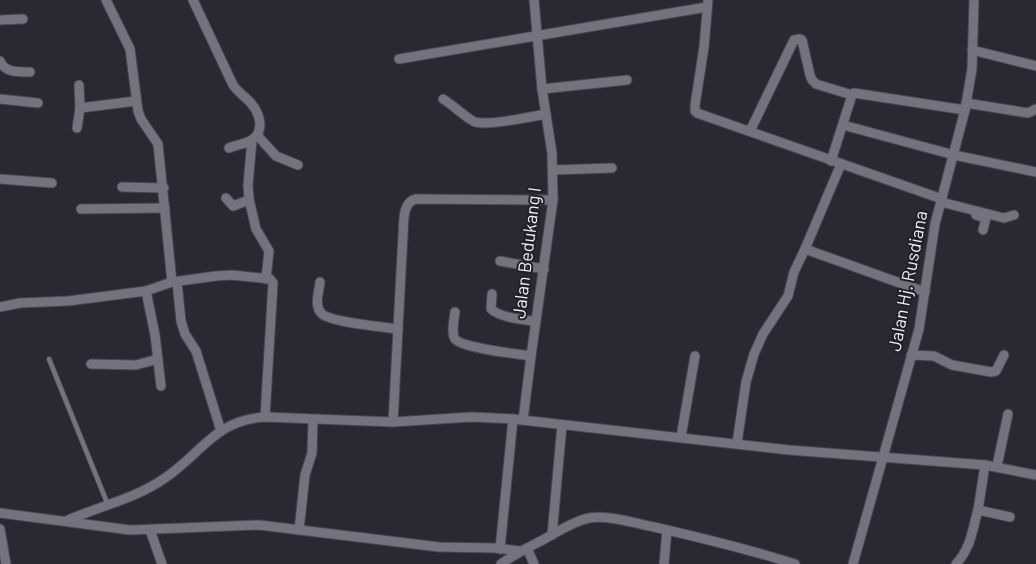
<svg xmlns="http://www.w3.org/2000/svg" width="1036" height="564" font-family="Barlow,sans-serif">
<style>
.lines{fill:none;stroke-linecap:round;stroke-linejoin:round}
.service-casing{stroke:#484750;stroke-width:6}
.minor-casing{stroke:#484750;stroke-width:11}
.service{stroke:#73727e;stroke-width:4.5}
.minor{stroke:#73727e;stroke-width:9}
.labels{text-anchor:middle;stroke-width:4;stroke-linejoin:round;paint-order:stroke}
.street-label{font-size:18px;fill:#efeff6;stroke:#202029}
</style>
<rect width="100%" height="100%" fill="#2a2933"/>
<g class="lines">
<defs>
<polyline id="service" points="49,359 108,505"/>
<g id="minor">
<polyline points="106,0 130,49 138,111 141,119 158,144 172,282"/>
<path d="M193,0L233,85C238,92 244,96 250,102C259,112 266,130 252,140C245,144 236,145 229,148"/>
<polyline points="708,0 704,47 695,105 695,111 697,113 942,199"/>
<polyline points="0,20 23,19"/>
<polyline points="972,50 1036,66"/>
<polyline points="399,59 707,7"/>
<path d="M0,61C5,73 19,72 30,72"/>
<polyline points="79,85 80,108"/>
<polyline points="542,89 627,80"/>
<polyline points="0,99 38,103"/>
<path d="M443,99C453,105 466,118 475,122C487,126 531,117 546,114"/>
<polyline points="966,103 1028,113 1036,109"/>
<polyline points="843,125 954,155 1036,172"/>
<polyline points="77,128 80,108 136,101"/>
<polyline points="750,131 794,40 800,39 802,40 810,75 812,80 816,84 852,95"/>
<polyline points="257,135 276,156 298,165"/>
<polyline points="252,140 248,185 249,199 256,229 269,251 266,279"/>
<polyline points="831,161 852,95 854,93 965,110"/>
<polyline points="553,170 612,168"/>
<polyline points="0,179 52,183"/>
<polyline points="122,187 164,188"/>
<polyline points="226,198 233,206 249,200"/>
<polyline points="941,202 1004,218 1014,215"/>
<polyline points="81,209 165,208"/>
<polyline points="976,215 986,218 983,230"/>
<polyline points="805,249 925,292"/>
<polyline points="500,261 544,269"/>
<polyline points="177,282 181,321 185,334 196,351 221,431"/>
<path d="M320,282C319,292 314,305 321,313C328,322 384,327 398,329"/>
<polyline points="146,291 155,335 161,386"/>
<path d="M492,294L491,309C501,318 522,320 535,321"/>
<polyline points="0,307 20,303 68,301 146,291 172,282 216,276 232,275 270,279 273,283 265,417"/>
<path d="M455,312C454,320 451,333 455,339C462,348 518,354 531,356"/>
<polyline points="911,355 934,356 952,365 991,372 996,371 1004,355"/>
<polyline points="91,364 136,365 158,359"/>
<polyline points="523,420 531,356 553,200 552,153 542,89 534,0"/>
<path d="M393,422L403,235C404,222 402,202 416,199L553,200"/>
<polyline points="681,437 695,356"/>
<polyline points="737,443 746,382 754,354 763,334 788,296 794,272 805,249 841,164"/>
<polyline points="985,465 978,510 1010,517"/>
<polyline points="997,466 1008,414"/>
<polyline points="0,513 130,530 259,525 439,547 495,548 520,551"/>
<path d="M66,521C99,506 135,499 165,478C202,453 215,420 265,417L393,422L471,417L513,419L789,450L985,465L1036,475"/>
<polyline points="0,529 6,564"/>
<polyline points="150,530 162,564"/>
<polyline points="299,530 305,475 312,453 313,420"/>
<polyline points="552,535 562,425"/>
<polyline points="527,548 534,564"/>
<polyline points="500,549 513,419"/>
<path d="M501,564C516,553 532,546 548,537C561,530 574,521 589,518C610,515 633,523 654,527C702,538 748,549 795,564"/>
<polyline points="664,564 667,530"/>
<polyline points="853,564 919,329 935,224 965,110 972,69 974,0"/>
<path d="M956,564C971,548 972,531 978,510"/>
</g>
</defs>
<use href="#service" class="service-casing"/>
<use href="#minor" class="minor-casing"/>
<use href="#service" class="service"/>
<use href="#minor" class="minor"/>
</g>
<g class="labels">
<g class="street-label">
<text transform="translate(527 253) rotate(-83)" y="6">Jalan Bedukang I</text>
<text transform="translate(908 281) rotate(-79)" y="6">Jalan Hj. Rusdiana</text>
</g>
</g>
</svg>
